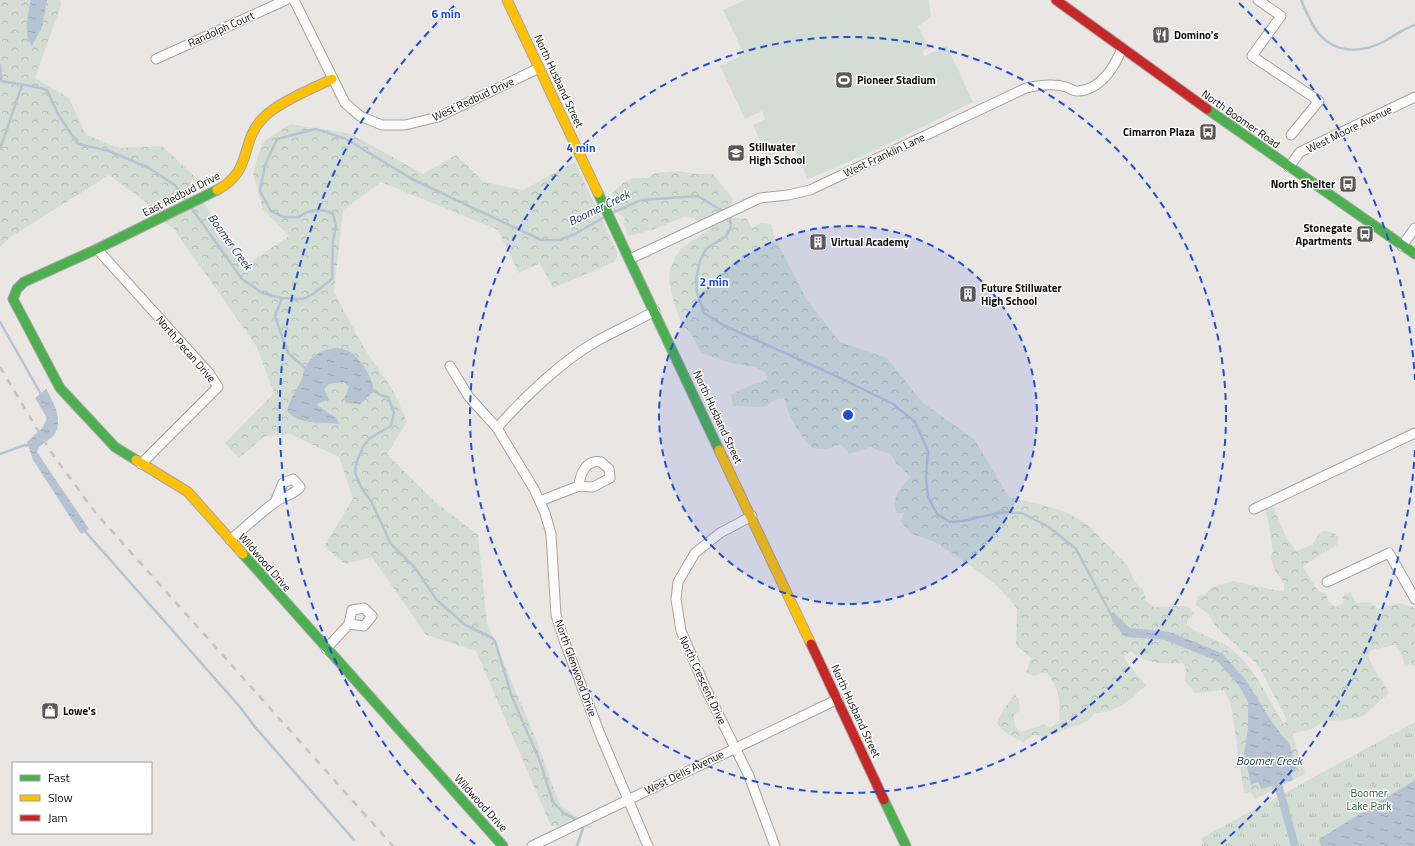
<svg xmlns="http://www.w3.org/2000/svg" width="1415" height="846" font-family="'Titillium Web',sans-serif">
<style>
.grass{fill:#d3ddd4}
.forest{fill:url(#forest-crowns);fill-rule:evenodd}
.park{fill:url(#park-tufts)}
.water{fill:url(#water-ripples)}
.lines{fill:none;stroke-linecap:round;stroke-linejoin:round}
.stream{stroke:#b6c3d3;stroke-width:2.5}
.canal{stroke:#b6c3d3;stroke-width:8}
.street-casing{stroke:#a7a3a2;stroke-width:11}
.fast-casing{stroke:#a7a3a2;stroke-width:11}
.slow-casing{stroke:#a7a3a2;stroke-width:11}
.jam-casing{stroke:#a7a3a2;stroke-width:11}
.street{stroke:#fcfbfb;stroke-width:9}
.fast{stroke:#4caf50;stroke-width:9}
.slow{stroke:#ffc107;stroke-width:9}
.jam{stroke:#c62828;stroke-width:9}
.rail{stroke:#c5c4c4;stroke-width:2.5;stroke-dasharray:7 7;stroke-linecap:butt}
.ring{fill:none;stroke:#1d4ed8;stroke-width:2;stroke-dasharray:7 5}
.labels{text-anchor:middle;stroke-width:3;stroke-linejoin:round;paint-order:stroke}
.street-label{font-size:11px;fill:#0e0c0b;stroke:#fff}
.poi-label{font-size:11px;font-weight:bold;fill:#0e0c0b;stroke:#fff;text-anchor:start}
.park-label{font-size:11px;fill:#2f5c3f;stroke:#fff}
.water-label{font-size:12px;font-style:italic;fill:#143254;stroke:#fff}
.centre{fill:#1d4ed8;stroke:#fff;stroke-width:2}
.ring-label{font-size:12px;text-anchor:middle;font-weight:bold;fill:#1d4ed8;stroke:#fff;stroke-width:3;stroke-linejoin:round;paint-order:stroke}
</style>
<defs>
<pattern id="forest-crowns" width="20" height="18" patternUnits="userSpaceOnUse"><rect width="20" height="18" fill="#d3ddd4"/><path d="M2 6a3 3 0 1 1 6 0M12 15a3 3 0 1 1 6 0" fill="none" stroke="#b4bcb5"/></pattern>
<pattern id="park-tufts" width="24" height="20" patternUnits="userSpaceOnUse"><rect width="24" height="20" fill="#d3ddd4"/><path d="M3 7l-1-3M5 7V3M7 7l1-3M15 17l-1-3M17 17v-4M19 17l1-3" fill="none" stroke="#b4bcb5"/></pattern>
<pattern id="water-ripples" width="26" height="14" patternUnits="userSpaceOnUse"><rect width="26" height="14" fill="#b6c3d3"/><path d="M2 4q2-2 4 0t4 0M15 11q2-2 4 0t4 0" fill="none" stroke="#9ba6b4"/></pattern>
</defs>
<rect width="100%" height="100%" fill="#eae6e4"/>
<polygon class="grass" points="745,0 929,0 931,17 918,26 929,48 922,51 924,56 947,46 973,102 871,152 808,179 792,145 768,157 753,125 765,119 762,111 745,119 720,66 744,54 723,10"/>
<g class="forest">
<polygon points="0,0 60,0 61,5 35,78 69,98 86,135 119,148 162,146 201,182 154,208 109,175 9,238 0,247"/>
<polygon points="290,124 351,134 423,174 456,155 484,182 523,190 575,162 617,252 617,257 614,262 553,288 540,263 519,273 498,230 381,182 343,210 334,292 364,348 394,392 407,422 387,454 433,500 478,535 487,623 535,737 560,805 593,828 551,826 476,651 426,635 372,557 345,564 324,546 353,499 339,457 290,434 265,436 239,458 225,443 274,393 257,347 173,228 164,222 203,202 245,266 289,236 263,209 253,174 262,143"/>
<path d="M678,171L697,174H713L733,199L730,210L732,218H746L752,228L761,223L771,224L774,236L806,299L840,342L887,358L923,403L974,439L1009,497L1047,506L1068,513L1088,525L1127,565L1134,580L1144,592L1146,601L1153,607L1187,606L1194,613L1187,622V625C1200,636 1217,638 1230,648C1255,667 1267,698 1284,724L1287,720L1258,665L1217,628L1208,614L1196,605L1198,596L1205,595L1210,588L1233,581L1284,592V583L1274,569L1271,557L1273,552C1270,538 1270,524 1265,510L1273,506L1286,537L1296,551L1312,545C1320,535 1317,528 1334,533L1338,537L1337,545C1326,552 1313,558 1303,567L1317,590L1326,594L1328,601L1335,607L1340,605L1344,602L1342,597L1350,592L1356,603L1370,602L1378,609L1400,603L1415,608V666L1404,664L1402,655L1395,645L1371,650L1368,655C1372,670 1383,679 1389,693L1363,716L1345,720L1325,721L1310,730L1292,733L1305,774L1255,799L1251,792L1244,793L1231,705L1224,690L1195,693L1185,681L1186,669L1183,663C1164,664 1145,664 1131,651L1124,656L1127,663L1146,685C1128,701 1119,712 1094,713L1088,721L1042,738L1038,735H1033L1023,742C1011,735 1005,735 997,723L1004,708L1015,695L1019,700L1020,711L1014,714L1015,727L1021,732L1045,724L1050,728L1059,721C1060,700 1060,689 1047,673H1041L1034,676L1026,673L1031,658L1016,645L1017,609L1010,600L995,584L971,566L935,542L912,534L900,521L904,513H896C890,498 901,487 911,477L896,463L891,454C884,451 878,452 871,447L849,454L841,444L826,449L812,448C798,433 789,418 784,398L774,400L766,407L733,406L731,394L754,384L768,380L765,372L755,367L735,364L701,353L691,333L682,326L674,303L669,282L670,269L675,257L682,248L690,242L710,229L693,218L684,217L652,230L628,236L624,224L625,218L611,207L613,193L623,183L633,178H647L656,173ZM1114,613L1130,628L1222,653L1246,680L1272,722L1284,736L1296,770L1291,773L1293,780L1261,789L1258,782L1251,785L1244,754L1248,728V702L1239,686L1217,661L1165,640L1125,637Z"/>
</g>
<polygon class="park" points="1415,722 1415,846 1202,846 1202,838"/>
<g class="water">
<path d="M31,0H47L42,27L32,46C23,35 28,14 31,0Z"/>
<path d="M337,348C342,349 348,350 352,353C363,362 372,378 374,391L360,404L346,403L344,399L349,387L344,382L329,384L324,389L329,400L318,403L317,405L336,418L340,424C323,422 298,425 287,411C291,397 293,395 300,383C303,378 303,373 305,368C312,354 322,349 337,348Z"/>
<path d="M46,389C54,402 65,424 52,437C46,443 40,443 37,452L89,529L81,534L33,460L27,442L43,427L47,418L35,398Z"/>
<polygon points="1113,612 1130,628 1170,632 1222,653 1246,680 1272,722 1290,745 1296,771 1291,773 1293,780 1261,789 1258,782 1251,785 1244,754 1248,728 1248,702 1239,686 1217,661 1165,640 1125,637 1112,621 1111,616"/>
<polygon points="1415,780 1415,846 1321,846 1319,839"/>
</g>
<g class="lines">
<g class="stream">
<path d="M1301,0C1306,11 1312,26 1320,35C1338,55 1364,52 1385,41C1396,35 1404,28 1415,25"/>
<path d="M0,65L1,81C17,84 32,85 47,90L58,114L78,144L109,151L149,168L175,185L186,201"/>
<polyline points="0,149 22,85"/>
<path d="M190,206L242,279L262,293L282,298L303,299L313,294L332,279L333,241L336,226L333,214C323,208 308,209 299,217H284L271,211L260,191L265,165L277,139L316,129L346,139L412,179L541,240H559L575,234L606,216"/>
<polyline points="612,213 641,200 698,196 721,210 730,218 731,227 726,236 706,249 700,261 696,279 697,292 704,313 723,325 834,375 893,404 915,422 928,451 926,477 928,497 937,514 950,522 962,521 1003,512 1022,513 1049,527 1076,549 1113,618"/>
<polyline points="282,298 275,316 288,353 305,368 308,368"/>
<polyline points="0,322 42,396"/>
<polyline points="372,390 380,395 388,397 394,412 391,426 370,438 363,447 357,461 355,473 361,487 372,503 391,544 416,569 436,599 465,625 492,638 495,641 512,697 539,759 553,802 564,814 572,817 583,828 577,846"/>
<polyline points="0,454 25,445 30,446"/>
<polyline points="84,530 240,707 255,727 354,840"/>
</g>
<polyline class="canal" points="1278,784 1295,846"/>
<defs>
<g id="street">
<polyline points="294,0 345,103 360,116 382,125 405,125 438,117 539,68"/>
<polyline points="1258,0 1281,16 1252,56 1319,101 1291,135"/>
<polyline points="156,59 286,0"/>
<polyline points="1289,167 1300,152 1415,97"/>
<polyline points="1402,246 1415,228"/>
<polyline points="97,249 209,373 218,387 141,464"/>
<path d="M630,259L760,198L788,195L810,190L1026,88C1039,85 1053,83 1066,87C1070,88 1074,92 1078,91C1100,90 1115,67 1122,48"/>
<polyline points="450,366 469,397 497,428 506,443 534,489 545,513 551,534 556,615 565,643 600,734 648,846"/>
<path d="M497,428C522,399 561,362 595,342C615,331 635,322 655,311"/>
<path d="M540,501L579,486L593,487L610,478L609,469L601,462C587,459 580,473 579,486"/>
<polyline points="1254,509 1415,433"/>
<polyline points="752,516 720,533 695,553 678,582 676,599 681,631 705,687 749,776 775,846"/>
<path d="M230,540C245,528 259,514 274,503C282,496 293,496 300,487L293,479L283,483L275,502"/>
<polyline points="1327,582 1389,553 1415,599"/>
<polyline points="326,649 349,624 364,626 372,616 364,608 352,610 349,624"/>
<polyline points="532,846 838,699"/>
</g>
<g id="fast">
<polyline points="1207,109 1415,254"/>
<polyline points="598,193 719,450"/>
<polyline points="136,460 115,447 60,388 13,299 17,289 24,282 97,249 217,190"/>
<polyline points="243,554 503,846"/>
<polyline points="884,800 906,846"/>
</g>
<g id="slow">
<polyline points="507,0 598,193"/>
<path d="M217,190C254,171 239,142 263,118C277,103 313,88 332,79"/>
<polyline points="719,450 811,644"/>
<polyline points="136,460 188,492 243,554"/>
</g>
<g id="jam">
<polyline points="1056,0 1207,109"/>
<polyline points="811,644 884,800"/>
</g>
</defs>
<use href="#street" class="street-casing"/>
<use href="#fast" class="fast-casing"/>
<use href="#slow" class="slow-casing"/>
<use href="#jam" class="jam-casing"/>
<use href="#street" class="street"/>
<use href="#fast" class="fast"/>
<use href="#slow" class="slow"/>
<use href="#jam" class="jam"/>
<polyline class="rail" points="0,367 51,452 95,512 393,846"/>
</g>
<circle cx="848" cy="415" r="189" fill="#1d4ed8" fill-opacity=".12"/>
<g class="ring">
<circle cx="848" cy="415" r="189"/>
<circle cx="848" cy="415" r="378"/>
<path d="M1415 450A568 568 0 0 1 1221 844M475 844A568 568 0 0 1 457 3M1239 3A568 568 0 0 1 1415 380"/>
</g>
<defs>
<symbol id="restaurant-square" viewBox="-11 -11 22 22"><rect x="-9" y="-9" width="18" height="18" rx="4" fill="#5b5857" stroke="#fff"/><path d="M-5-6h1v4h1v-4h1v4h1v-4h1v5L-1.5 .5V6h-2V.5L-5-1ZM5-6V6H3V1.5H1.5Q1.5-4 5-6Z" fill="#fff"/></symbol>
<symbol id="stadium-square" viewBox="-11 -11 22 22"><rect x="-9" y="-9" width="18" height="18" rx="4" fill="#5b5857" stroke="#fff"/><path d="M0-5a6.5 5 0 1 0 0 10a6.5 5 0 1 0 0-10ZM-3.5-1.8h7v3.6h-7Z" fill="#fff"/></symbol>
<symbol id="bus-square" viewBox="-11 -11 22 22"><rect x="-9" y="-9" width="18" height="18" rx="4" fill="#5b5857" stroke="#fff"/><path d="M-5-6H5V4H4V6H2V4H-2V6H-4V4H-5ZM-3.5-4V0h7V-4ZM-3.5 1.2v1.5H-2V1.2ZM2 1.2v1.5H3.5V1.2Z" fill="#fff"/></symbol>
<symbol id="school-square" viewBox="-11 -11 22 22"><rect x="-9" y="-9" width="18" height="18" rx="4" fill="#5b5857" stroke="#fff"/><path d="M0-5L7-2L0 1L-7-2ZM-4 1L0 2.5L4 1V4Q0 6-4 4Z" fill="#fff"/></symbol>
<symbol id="building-square" viewBox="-11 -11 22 22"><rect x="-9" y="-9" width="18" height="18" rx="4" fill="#5b5857" stroke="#fff"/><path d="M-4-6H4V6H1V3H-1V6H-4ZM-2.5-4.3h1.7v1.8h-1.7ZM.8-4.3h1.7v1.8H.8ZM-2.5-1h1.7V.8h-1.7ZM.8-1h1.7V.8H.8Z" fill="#fff"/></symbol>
<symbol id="shop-square" viewBox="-11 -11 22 22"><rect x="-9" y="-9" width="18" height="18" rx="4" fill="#5b5857" stroke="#fff"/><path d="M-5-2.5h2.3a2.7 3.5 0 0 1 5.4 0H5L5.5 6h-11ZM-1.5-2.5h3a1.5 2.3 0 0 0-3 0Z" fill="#fff"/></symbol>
</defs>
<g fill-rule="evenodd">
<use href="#restaurant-square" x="1151" y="25" width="20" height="20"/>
<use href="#stadium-square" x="834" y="70" width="20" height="20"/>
<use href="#bus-square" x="1198" y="122" width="20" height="20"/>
<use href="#school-square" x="726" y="143" width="20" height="20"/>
<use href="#bus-square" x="1338" y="174" width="20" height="20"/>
<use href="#bus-square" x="1355" y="224" width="20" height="20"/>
<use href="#building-square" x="808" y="232" width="20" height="20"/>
<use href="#building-square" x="958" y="284" width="20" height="20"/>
<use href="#shop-square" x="40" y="701" width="20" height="20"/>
</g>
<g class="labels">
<g class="street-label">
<text transform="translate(221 29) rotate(-24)" y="4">Randolph Court</text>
<text transform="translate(559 81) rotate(65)" y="4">North Husband Street</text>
<text transform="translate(473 99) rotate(-25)" y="4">West Redbud Drive</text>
<text transform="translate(1241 119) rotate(35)" y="4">North Boomer Road</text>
<text transform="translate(1349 129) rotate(-26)" y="4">West Moore Avenue</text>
<text transform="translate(884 155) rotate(-25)" y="4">West Franklin Lane</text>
<text transform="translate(181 194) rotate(-27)" y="4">East Redbud Drive</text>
<text transform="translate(186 349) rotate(49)" y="4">North Pecan Drive</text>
<text transform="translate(718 417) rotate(65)" y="4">North Husband Street</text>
<text transform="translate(265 562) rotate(49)" y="4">Wildwood Drive</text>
<text transform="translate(576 668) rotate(70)" y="4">North Glenwood Drive</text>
<text transform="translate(703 680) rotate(65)" y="4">North Crescent Drive</text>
<text transform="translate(856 711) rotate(65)" y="4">North Husband Street</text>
<text transform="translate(684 772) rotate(-26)" y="4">West Dells Avenue</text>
<text transform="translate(481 803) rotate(48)" y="4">Wildwood Drive</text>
</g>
<g class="poi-label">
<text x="1174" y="39">Domino's</text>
<text x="857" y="84">Pioneer Stadium</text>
<text x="1195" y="136" text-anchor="end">Cimarron Plaza</text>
<text x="749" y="151">Stillwater<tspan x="749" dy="13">High School</tspan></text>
<text x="1335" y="188" text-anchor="end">North Shelter</text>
<text x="1352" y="232" text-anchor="end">Stonegate<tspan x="1352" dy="13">Apartments</tspan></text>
<text x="831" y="246">Virtual Academy</text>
<text x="981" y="292">Future Stillwater<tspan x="981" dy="13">High School</tspan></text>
<text x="63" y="715">Lowe's</text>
</g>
<g class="park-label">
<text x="1369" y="797">Boomer<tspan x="1369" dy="13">Lake Park</tspan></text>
</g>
<g class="water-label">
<text transform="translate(599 208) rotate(-26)" y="4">Boomer Creek</text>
<text transform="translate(230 242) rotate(54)" y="4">Boomer Creek</text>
<text x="1269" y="765">Boomer Creek</text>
</g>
</g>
<circle cx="848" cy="415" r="6" class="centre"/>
<g class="ring-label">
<text x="446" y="18">6 min</text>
<text x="581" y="152">4 min</text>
<text x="714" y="286">2 min</text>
</g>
<rect x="12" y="762" width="140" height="72" fill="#ffffff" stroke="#9f9e9d"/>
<rect x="20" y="775" width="20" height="6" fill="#4caf50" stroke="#9f9e9d"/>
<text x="48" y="782" font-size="12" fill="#0e0c0b">Fast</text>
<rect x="20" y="795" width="20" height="6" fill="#ffc107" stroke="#9f9e9d"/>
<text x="48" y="802" font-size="12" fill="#0e0c0b">Slow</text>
<rect x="20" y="815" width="20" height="6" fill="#c62828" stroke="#9f9e9d"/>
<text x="48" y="822" font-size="12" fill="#0e0c0b">Jam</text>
</svg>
